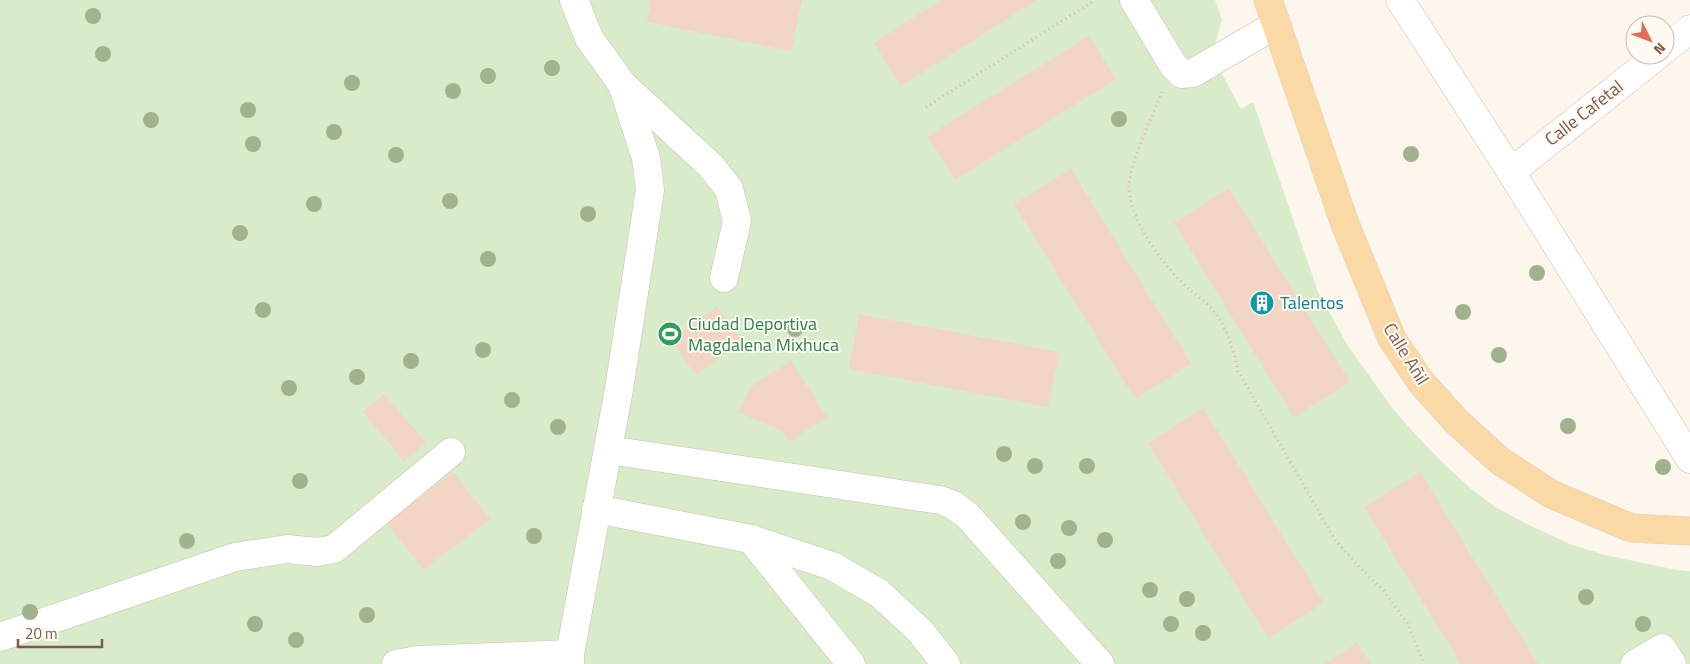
<svg xmlns="http://www.w3.org/2000/svg" width="1690" height="664" font-family="'Titillium Web',sans-serif">
<style>
.green{fill:#d8ecc9}
.building{fill:#f3d5c3}
.lines{fill:none;stroke-linecap:round;stroke-linejoin:round}
.minor-casing{stroke:#d1beb0;stroke-width:29}
.major-casing{stroke:#dad1cd;stroke-width:29}
.path{stroke:#d9b8a5;stroke-width:3;stroke-dasharray:1 4;stroke-linecap:butt}
.minor{stroke:#fff;stroke-width:28}
.major{stroke:#fbd9a5;stroke-width:28}
.tree{fill:#a0b28e}
.labels{text-anchor:middle;stroke-width:4;stroke-linejoin:round;paint-order:stroke}
.street-label{font-size:18px;fill:#7a5c4d;stroke:#fffaf3}
.culture-label{font-size:18px;fill:#0d838f;stroke:#fffaf3;text-anchor:start}
.leisure-label{font-size:18px;fill:#27864d;stroke:#fffaf3;text-anchor:start}
</style>
<rect width="100%" height="100%" fill="#fdf6ec"/>
<polygon class="green" points="0,0 1215,0 1222,19 1215,45 1221,72 1241,109 1253,102 1318,292 1348,346 1393,409 1417,436 1440,460 1470,488 1495,507 1529,525 1570,544 1605,555 1677,570 1690,571 1690,664 0,664"/>
<g class="building">
<polygon points="651,0 802,0 791,51 647,22"/>
<polygon points="941,0 1037,0 901,86 874,43"/>
<polygon points="1089,36 1116,79 955,180 928,136"/>
<polygon points="1071,169 1191,364 1135,399 1014,204"/>
<polygon points="1229,188 1350,382 1294,417 1174,223"/>
<polygon points="717,307 742,342 695,375 671,339"/>
<polygon points="859,314 1059,352 1048,407 849,369"/>
<polygon points="791,361 827,417 789,442 782,431 738,412 753,385"/>
<polygon points="384,394 426,443 404,461 363,412"/>
<polygon points="1203,408 1324,603 1268,638 1148,443"/>
<polygon points="453,472 490,519 424,570 387,523"/>
<polygon points="1420,472 1538,664 1461,664 1364,507"/>
<polygon points="1357,643 1371,664 1325,664"/>
</g>
<g class="lines">
<defs>
<g id="minor">
<polyline points="1134,0 1173,65 1182,74 1193,73 1277,24"/>
<polyline points="1400,0 1511,172 1690,459"/>
<polyline points="1665,49 1690,29"/>
<polyline points="623,85 711,166 729,189 737,221 724,278"/>
<polyline points="1511,172 1658,55"/>
<polyline points="609,450 940,500 953,505 967,515 1100,664"/>
<polyline points="596,509 751,539 832,566 879,593 920,631 946,664"/>
<polyline points="751,539 851,664"/>
<polyline points="0,637 235,557 287,549 317,552 334,549 451,452"/>
<polyline points="396,664 418,660 570,654"/>
<polyline points="570,664 570,654 619,389 650,190 646,158 622,84 589,38 574,0"/>
<polyline points="1635,664 1662,648 1672,664"/>
</g>
<polyline id="major" points="1268,0 1345,224 1392,339 1421,382 1456,421 1500,461 1551,494 1631,528 1690,531"/>
</defs>
<use href="#minor" class="minor-casing"/>
<use href="#major" class="major-casing"/>
<g class="path">
<path d="M1162,92C1153,115 1128,167 1129,189C1131,224 1166,269 1191,291C1197,296 1204,300 1209,306C1226,323 1233,348 1238,371L1335,540L1364,572L1384,591L1408,624L1424,664"/>
<polyline points="926,107 1095,0"/>
</g>
<use href="#minor" class="minor"/>
<use href="#major" class="major"/>
</g>
<g class="tree">
<circle cx="93" cy="16" r="8"/>
<circle cx="103" cy="54" r="8"/>
<circle cx="552" cy="68" r="8"/>
<circle cx="488" cy="76" r="8"/>
<circle cx="352" cy="83" r="8"/>
<circle cx="453" cy="91" r="8"/>
<circle cx="248" cy="110" r="8"/>
<circle cx="1119" cy="119" r="8"/>
<circle cx="151" cy="120" r="8"/>
<circle cx="334" cy="132" r="8"/>
<circle cx="253" cy="144" r="8"/>
<circle cx="1411" cy="154" r="8"/>
<circle cx="396" cy="155" r="8"/>
<circle cx="450" cy="201" r="8"/>
<circle cx="314" cy="204" r="8"/>
<circle cx="588" cy="214" r="8"/>
<circle cx="240" cy="233" r="8"/>
<circle cx="488" cy="259" r="8"/>
<circle cx="1537" cy="273" r="8"/>
<circle cx="263" cy="310" r="8"/>
<circle cx="1463" cy="312" r="8"/>
<circle cx="795" cy="329" r="8"/>
<circle cx="483" cy="350" r="8"/>
<circle cx="1499" cy="355" r="8"/>
<circle cx="411" cy="361" r="8"/>
<circle cx="357" cy="377" r="8"/>
<circle cx="289" cy="388" r="8"/>
<circle cx="512" cy="400" r="8"/>
<circle cx="1568" cy="426" r="8"/>
<circle cx="558" cy="427" r="8"/>
<circle cx="1004" cy="454" r="8"/>
<circle cx="1035" cy="466" r="8"/>
<circle cx="1087" cy="466" r="8"/>
<circle cx="1663" cy="467" r="8"/>
<circle cx="300" cy="481" r="8"/>
<circle cx="1023" cy="522" r="8"/>
<circle cx="1069" cy="528" r="8"/>
<circle cx="534" cy="536" r="8"/>
<circle cx="1105" cy="540" r="8"/>
<circle cx="187" cy="541" r="8"/>
<circle cx="1058" cy="561" r="8"/>
<circle cx="1150" cy="590" r="8"/>
<circle cx="1586" cy="597" r="8"/>
<circle cx="1187" cy="599" r="8"/>
<circle cx="30" cy="612" r="8"/>
<circle cx="367" cy="615" r="8"/>
<circle cx="255" cy="624" r="8"/>
<circle cx="1171" cy="624" r="8"/>
<circle cx="1643" cy="624" r="8"/>
<circle cx="1203" cy="633" r="8"/>
<circle cx="296" cy="640" r="8"/>
</g>
<defs>
<symbol id="building-disc" viewBox="-11 -11 22 22"><circle r="9.5" fill="#0f9aa8" stroke="#fffaf3"/><path d="M-4-6H4V6H1V3H-1V6H-4ZM-2.5-4.3h1.7v1.8h-1.7ZM.8-4.3h1.7v1.8H.8ZM-2.5-1h1.7V.8h-1.7ZM.8-1h1.7V.8H.8Z" fill="#fff"/></symbol>
<symbol id="stadium-disc" viewBox="-11 -11 22 22"><circle r="9.5" fill="#2e9e5b" stroke="#fffaf3"/><path d="M0-5a6.5 5 0 1 0 0 10a6.5 5 0 1 0 0-10ZM-3.5-1.8h7v3.6h-7Z" fill="#fff"/></symbol>
</defs>
<g fill-rule="evenodd">
<use href="#building-disc" x="1248" y="289" width="28" height="28"/>
<use href="#stadium-disc" x="656" y="320" width="28" height="28"/>
</g>
<g class="labels">
<g class="street-label">
<text transform="translate(1584 113) rotate(-38)" y="6">Calle Cafetal</text>
<text transform="translate(1406 354) rotate(58)" y="6">Calle Añil</text>
</g>
<g class="culture-label">
<text x="1280" y="309">Talentos</text>
</g>
<g class="leisure-label">
<text x="688" y="330">Ciudad Deportiva<tspan x="688" dy="21">Magdalena Mixhuca</tspan></text>
</g>
</g>
<g transform="translate(1650 40) rotate(132)"><circle r="24" fill="#fffaf3" stroke="#cabbb1"/>
<path d="M0-4L9 19L0 12L-9 19Z" fill="#e76f51"/>
<text y="-8" font-size="14" font-weight="bold" text-anchor="middle" fill="#7a5c4d">N</text>
</g>
<path d="M18 639v8h84v-8" fill="none" stroke="#7a5c4d" stroke-width="2.5"/>
<text x="25" y="639" font-size="15" fill="#7a5c4d" stroke="#fffaf3" stroke-width="4" paint-order="stroke">20 m</text>
</svg>
